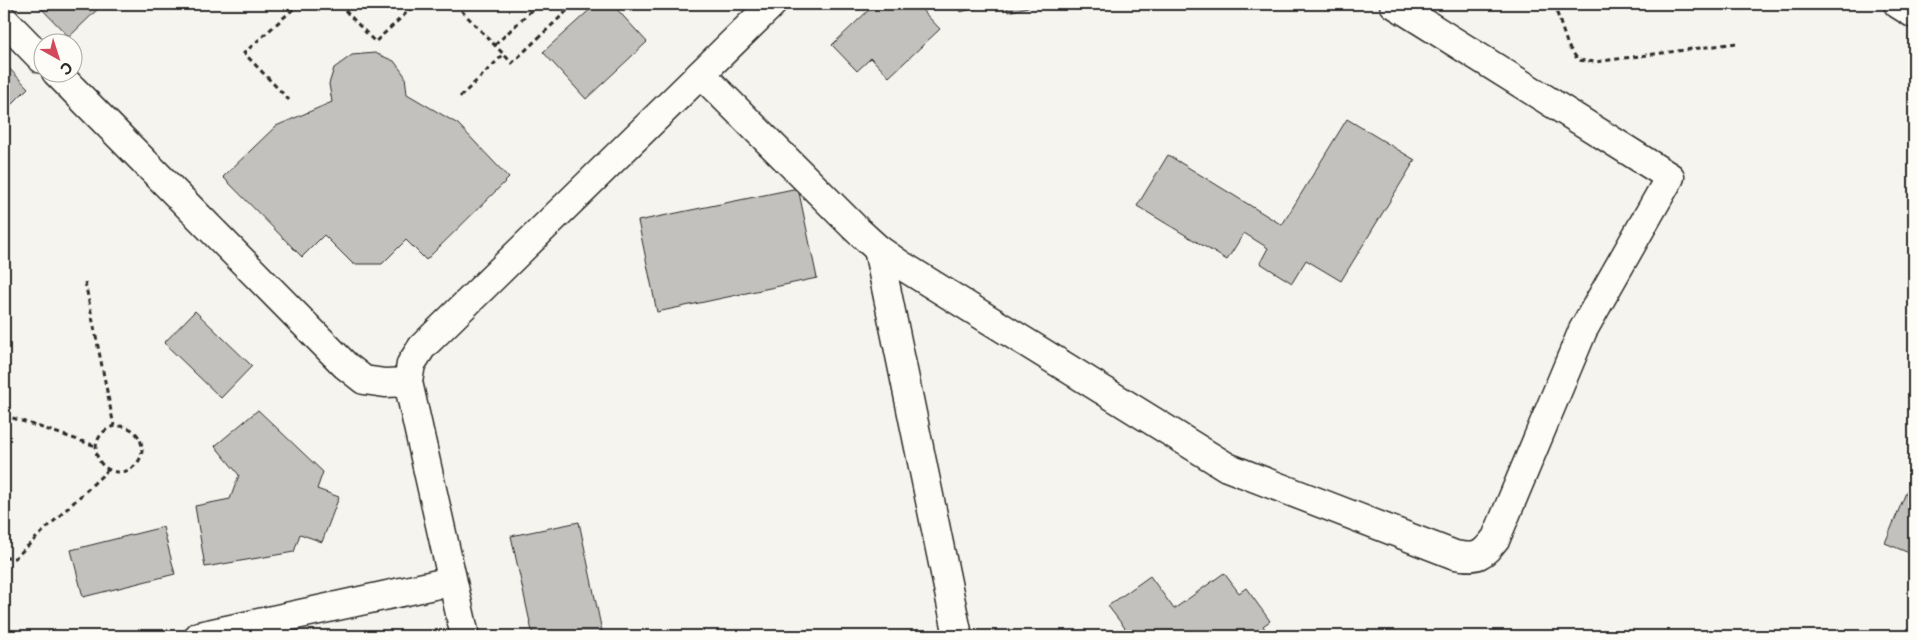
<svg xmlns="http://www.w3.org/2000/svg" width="1918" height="640" font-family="'Playpen Sans',sans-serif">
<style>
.building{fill:#c2c1be;stroke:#2b2b2b}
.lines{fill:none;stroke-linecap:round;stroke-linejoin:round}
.minor-casing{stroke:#2b2b2b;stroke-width:31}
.path{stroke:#2b2b2b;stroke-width:3;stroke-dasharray:5 4;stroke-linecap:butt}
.minor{stroke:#fdfcf7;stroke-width:28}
</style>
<rect width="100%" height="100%" fill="#f5f4ef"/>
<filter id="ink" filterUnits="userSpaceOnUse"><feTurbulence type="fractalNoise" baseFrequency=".02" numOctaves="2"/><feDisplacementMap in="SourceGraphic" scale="10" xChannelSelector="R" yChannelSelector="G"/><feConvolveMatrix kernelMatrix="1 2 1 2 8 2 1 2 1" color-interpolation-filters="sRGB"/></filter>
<g filter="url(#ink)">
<g class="building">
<polygon points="37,4 103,4 69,37"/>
<polygon points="596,4 612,4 647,42 586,99 543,52"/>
<polygon points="875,4 927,4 921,9 940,29 889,77 871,58 857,71 832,45"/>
<polygon points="957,4 976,4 977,8 960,12"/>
<polygon points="1006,4 1039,4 1008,12"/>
<polygon points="375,53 394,61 405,76 407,94 458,124 509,178 426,260 406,240 382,264 353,264 324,235 302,257 223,177 276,126 332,102 329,84 334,68 352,55"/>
<polygon points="4,63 28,88 4,112"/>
<polygon points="1347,119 1415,160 1341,281 1306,260 1292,283 1260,263 1268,248 1244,233 1227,260 1137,206 1168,155 1282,225"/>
<polygon points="798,188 817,278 657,312 638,221"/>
<polygon points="195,311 252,366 221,398 164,343"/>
<polygon points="258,410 323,472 317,489 339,497 322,542 300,534 294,552 205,567 195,506 230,499 239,475 215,446"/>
<polygon points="1907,490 1914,493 1914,555 1885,543"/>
<polygon points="579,522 603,636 533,636 511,536"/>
<polygon points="163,527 175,574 83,597 71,550"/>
<polygon points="1224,573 1239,593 1246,588 1270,621 1263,626 1270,636 1131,636 1108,606 1150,576 1174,609"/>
</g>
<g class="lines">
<defs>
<g id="minor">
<polyline points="1898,4 1914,14"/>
<polyline points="4,20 42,59"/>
<polyline points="56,72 345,365 364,380 385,383 408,382"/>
<path d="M701,74L855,228L878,249L901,265L1227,467L1455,555C1478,559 1482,556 1496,538L1583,330L1670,177L1394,4"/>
<polyline points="878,249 958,636"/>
<polyline points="199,636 452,581"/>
<polyline points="465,636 408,382 411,364 422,347 772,4"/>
</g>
</defs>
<use href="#minor" class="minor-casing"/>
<g class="path">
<polyline points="339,4 375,42 416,4"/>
<polyline points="455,4 512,63 574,4"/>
<polyline points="1554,4 1568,46 1578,60 1595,62 1737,43"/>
<polyline points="495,45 538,4"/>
<polyline points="460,97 504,54"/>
<polyline points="289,100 244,53 299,4"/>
<polyline points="85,282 114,426"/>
<polyline points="4,415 96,446"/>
<circle cx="119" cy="449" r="23"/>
<polyline points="4,558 15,558 108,470"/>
</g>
<use href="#minor" class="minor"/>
</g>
</g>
<rect width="1918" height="640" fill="none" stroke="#fdfcf7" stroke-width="20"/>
<rect x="10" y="10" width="1898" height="620" fill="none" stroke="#2b2b2b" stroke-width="2" filter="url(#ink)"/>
<g transform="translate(58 58) rotate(141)"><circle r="24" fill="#fdfcf7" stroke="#a9a8a5"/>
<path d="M0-4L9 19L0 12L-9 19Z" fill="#d1495b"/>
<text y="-8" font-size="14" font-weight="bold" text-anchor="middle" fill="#2b2b2b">С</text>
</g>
</svg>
